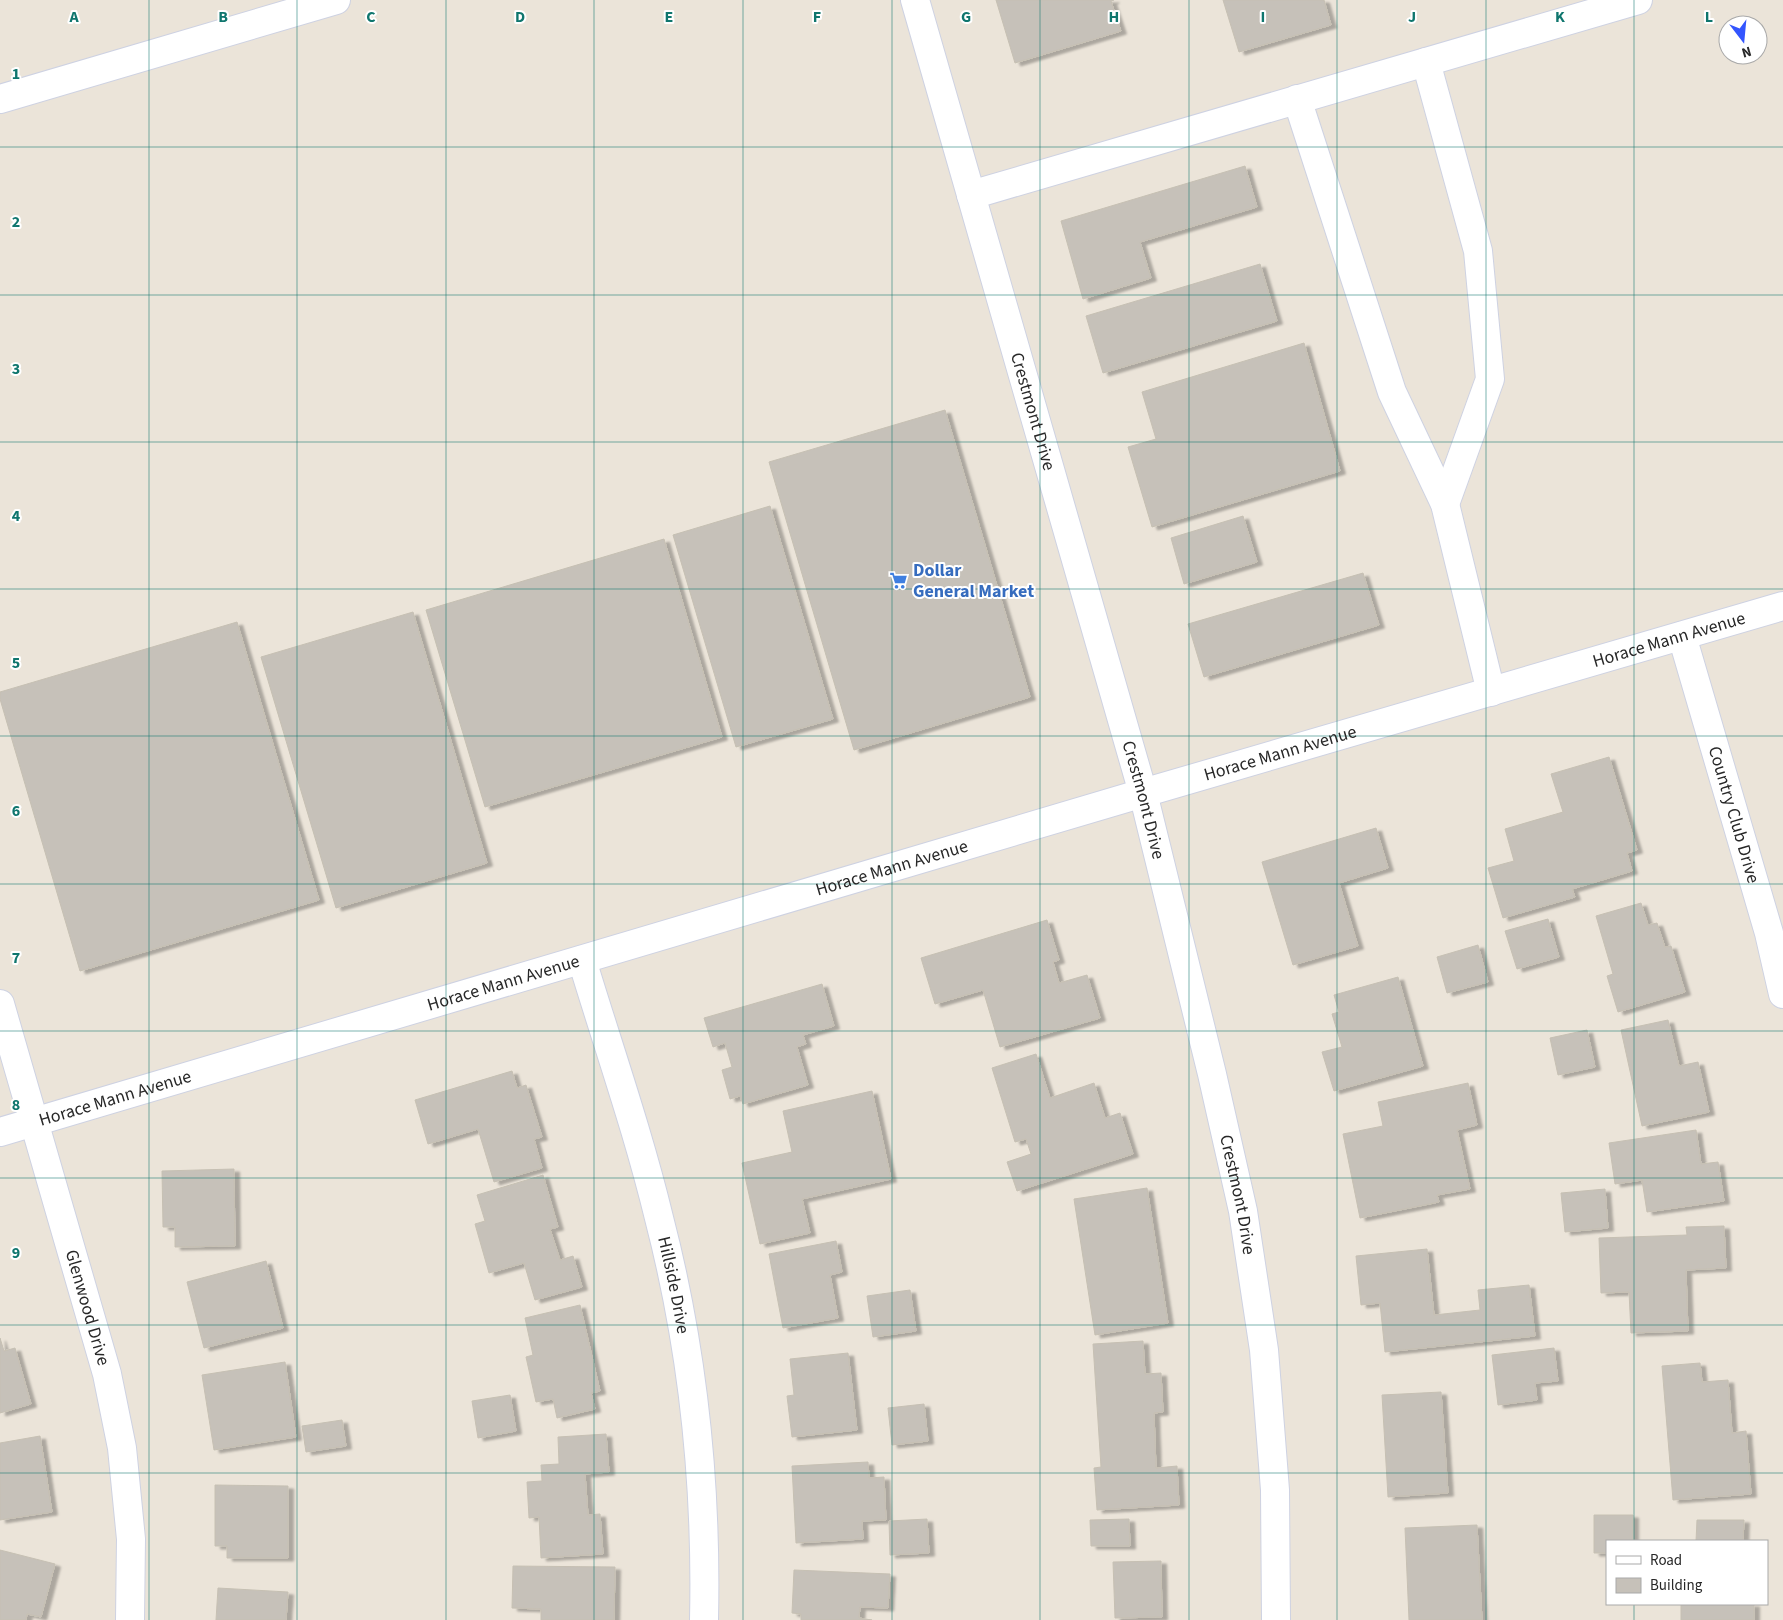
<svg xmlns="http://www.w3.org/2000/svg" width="1783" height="1620" font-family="'Source Sans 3',sans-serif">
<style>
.building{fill:#c6c1b9;stroke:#c6c0b3;filter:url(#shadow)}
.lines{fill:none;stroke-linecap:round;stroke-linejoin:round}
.minor-casing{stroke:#ced2e2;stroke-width:30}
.minor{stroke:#fff;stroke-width:28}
.grid{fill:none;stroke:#0f766e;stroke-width:1;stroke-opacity:0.55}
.labels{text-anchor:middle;stroke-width:4;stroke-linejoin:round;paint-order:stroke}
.street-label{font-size:18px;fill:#282828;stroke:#fff}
.shop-label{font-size:18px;font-weight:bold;fill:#366cbe;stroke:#fff;text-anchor:start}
.grid-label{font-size:16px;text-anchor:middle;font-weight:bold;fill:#0f766e;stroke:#fff;stroke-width:4;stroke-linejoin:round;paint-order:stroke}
</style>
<defs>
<filter id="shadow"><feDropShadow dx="5.5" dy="3" stdDeviation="1" flood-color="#0004"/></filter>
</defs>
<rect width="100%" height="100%" fill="#ebe4d9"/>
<g class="building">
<polygon points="996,0 1114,0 1111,1 1121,31 1015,63"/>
<polygon points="1223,0 1324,0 1331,25 1239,52"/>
<polygon points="1245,166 1257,207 1140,242 1151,278 1083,299 1061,221"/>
<polygon points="1260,264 1277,321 1103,373 1086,316"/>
<polygon points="1304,343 1340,471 1152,527 1128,447 1156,439 1142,392"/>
<polygon points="945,410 1030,697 854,750 769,462"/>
<polygon points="770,506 833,719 736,747 673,535"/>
<polygon points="1243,516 1257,562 1184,584 1171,538"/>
<polygon points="664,539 722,737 485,807 426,610"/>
<polygon points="1363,573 1379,625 1204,677 1188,624"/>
<polygon points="413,612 487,863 336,908 261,657"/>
<polygon points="237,622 319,900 80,971 0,699 0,692"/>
<polygon points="1609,757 1637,850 1627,853 1632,871 1572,889 1575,897 1503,918 1488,868 1514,861 1505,829 1563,812 1551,774"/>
<polygon points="1376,828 1388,868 1339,883 1358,946 1293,965 1262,862"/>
<polygon points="1641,903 1648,925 1657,923 1665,947 1671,946 1685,992 1618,1012 1607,976 1613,974 1596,916"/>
<polygon points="1548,919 1559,957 1517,969 1505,931"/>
<polygon points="1047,920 1059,960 1053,962 1059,983 1087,975 1100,1018 1000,1047 983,990 935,1004 921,958"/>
<polygon points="1478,945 1488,982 1447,993 1437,957"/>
<polygon points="1398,977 1423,1066 1334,1091 1322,1052 1342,1047 1332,1014 1339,1012 1334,995"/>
<polygon points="822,984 834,1026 803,1035 806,1044 797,1047 808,1085 743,1104 740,1096 730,1099 722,1070 732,1067 725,1043 713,1047 704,1018"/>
<polygon points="1668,1020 1679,1066 1698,1062 1709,1112 1642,1126 1621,1030"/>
<polygon points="1587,1030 1595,1067 1558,1075 1550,1038"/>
<polygon points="1036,1054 1050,1098 1094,1083 1105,1118 1120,1113 1133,1154 1017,1191 1007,1162 1031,1154 1026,1139 1015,1142 992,1068"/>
<polygon points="512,1071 517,1088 526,1085 542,1137 534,1139 542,1168 494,1182 478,1129 428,1144 415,1100"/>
<polygon points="1468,1083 1477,1125 1457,1130 1470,1189 1437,1195 1439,1202 1360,1218 1343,1134 1383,1126 1378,1102"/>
<polygon points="872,1091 891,1179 802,1199 810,1233 760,1244 742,1163 792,1152 783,1111"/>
<polygon points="1696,1130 1701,1164 1718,1162 1724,1201 1647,1212 1642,1180 1615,1184 1609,1143"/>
<polygon points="234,1169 235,1246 175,1247 175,1227 163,1227 162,1171"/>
<polygon points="543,1175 558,1227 550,1229 560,1260 573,1256 582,1287 535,1300 524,1263 489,1273 475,1224 485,1221 477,1195"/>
<polygon points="1147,1188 1168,1323 1095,1335 1074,1199"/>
<polygon points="1605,1189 1608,1228 1565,1232 1561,1193"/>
<polygon points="1724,1226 1726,1268 1686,1270 1688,1331 1631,1333 1629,1292 1601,1293 1599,1238 1687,1235 1686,1227"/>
<polygon points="836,1241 842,1272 830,1275 838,1318 783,1328 769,1254"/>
<polygon points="1427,1249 1434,1315 1480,1310 1478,1290 1529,1285 1535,1336 1385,1352 1380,1303 1361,1305 1356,1256"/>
<polygon points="266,1261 283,1328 204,1348 187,1282"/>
<polygon points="910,1290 916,1331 873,1337 867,1296"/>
<polygon points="580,1305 600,1391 591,1393 595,1409 557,1418 553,1399 536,1402 526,1357 533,1355 525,1318"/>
<polygon points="0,1338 4,1351 15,1348 31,1404 0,1413"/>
<polygon points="1143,1341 1145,1374 1161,1373 1163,1412 1154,1413 1156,1468 1177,1466 1179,1505 1097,1510 1094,1468 1101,1467 1093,1344"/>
<polygon points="1554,1348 1558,1381 1535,1383 1537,1400 1498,1405 1492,1355"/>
<polygon points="848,1353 857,1430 792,1437 787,1396 794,1395 790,1359"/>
<polygon points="285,1362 296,1437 214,1450 202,1375"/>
<polygon points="1700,1363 1702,1382 1728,1380 1732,1433 1746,1431 1751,1494 1673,1500 1662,1366"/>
<polygon points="1441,1392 1448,1493 1388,1497 1382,1395"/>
<polygon points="510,1395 516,1431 478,1438 472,1401"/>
<polygon points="924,1404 928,1441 892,1445 888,1408"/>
<polygon points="342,1420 346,1446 306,1452 302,1426"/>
<polygon points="606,1434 609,1472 585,1474 588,1515 600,1514 603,1554 541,1558 539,1517 529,1518 527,1482 542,1481 541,1465 559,1464 558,1437"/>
<polygon points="40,1436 52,1512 0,1520 0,1443"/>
<polygon points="868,1462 869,1478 884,1477 886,1520 862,1521 863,1539 796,1543 792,1466"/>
<polygon points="215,1485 288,1486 288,1558 227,1558 227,1546 215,1546"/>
<polygon points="1594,1515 1633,1515 1633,1541 1607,1541 1607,1553 1594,1553"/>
<polygon points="927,1519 929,1553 890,1555 889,1521"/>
<polygon points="1129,1519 1130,1546 1091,1546 1090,1520"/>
<polygon points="1697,1520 1744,1520 1743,1541 1696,1541"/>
<polygon points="1477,1525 1482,1620 1409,1620 1405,1528"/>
<polygon points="0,1550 55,1564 41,1617 27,1614 26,1620 0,1620"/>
<polygon points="1161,1561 1162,1617 1115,1618 1113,1562"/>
<polygon points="513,1566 615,1567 614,1620 541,1620 541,1609 512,1608"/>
<polygon points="794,1570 890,1574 888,1608 860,1607 859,1618 872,1620 801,1620 801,1614 792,1613"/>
<polygon points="218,1588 288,1592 286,1620 216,1620"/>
<rect x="1681" y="1604" width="73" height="16"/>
</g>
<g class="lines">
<defs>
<g id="minor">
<path id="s1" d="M915,0L1143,793L1212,1074L1243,1211L1264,1350L1275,1490L1276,1620"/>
<polyline points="1426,62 1478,251 1490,379 1445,504"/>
<polyline points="0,99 336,0"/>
<polyline points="1297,99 1392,392 1445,504 1491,692"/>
<polyline points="971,195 1638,0"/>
<path id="s2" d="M1682,636L1769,933L1783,994"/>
<path id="s3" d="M582,960C608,1046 638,1131 659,1218C693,1349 707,1485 704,1620"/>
<path id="s4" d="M0,1004L107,1374L122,1448L131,1539L130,1620"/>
<path id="s5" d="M0,1132L1143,793L1783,606"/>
</g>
</defs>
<use href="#minor" class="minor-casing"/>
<use href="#minor" class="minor"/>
</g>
<path class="grid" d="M149,0V1620M297,0V1620M446,0V1620M594,0V1620M743,0V1620M892,0V1620M1040,0V1620M1189,0V1620M1337,0V1620M1486,0V1620M1634,0V1541M0,147H1783M0,295H1783M0,442H1783M0,589H1783M0,736H1783M0,884H1783M0,1031H1783M0,1178H1783M0,1325H1783M0,1473H1783M1634,1604V1620"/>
<defs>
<symbol id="supermarket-bare" viewBox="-9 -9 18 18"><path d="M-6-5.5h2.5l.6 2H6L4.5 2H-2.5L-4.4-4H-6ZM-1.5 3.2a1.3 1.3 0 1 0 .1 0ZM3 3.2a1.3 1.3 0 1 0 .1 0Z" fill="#3f7fe0" stroke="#fff" stroke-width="2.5" paint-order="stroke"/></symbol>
</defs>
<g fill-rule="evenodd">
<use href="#supermarket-bare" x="886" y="568" width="25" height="25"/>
</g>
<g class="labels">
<g class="street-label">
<text dy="6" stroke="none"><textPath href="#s1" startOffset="428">Crestmont Drive</textPath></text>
<text dy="6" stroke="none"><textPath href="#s5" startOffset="1740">Horace Mann Avenue</textPath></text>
<text dy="6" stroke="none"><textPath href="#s5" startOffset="1335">Horace Mann Avenue</textPath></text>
<text dy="6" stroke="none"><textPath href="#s1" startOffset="832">Crestmont Drive</textPath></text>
<text dy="6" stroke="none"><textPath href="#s2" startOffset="186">Country Club Drive</textPath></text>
<text dy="6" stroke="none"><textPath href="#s5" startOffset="930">Horace Mann Avenue</textPath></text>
<text dy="6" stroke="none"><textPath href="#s5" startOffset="525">Horace Mann Avenue</textPath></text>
<text dy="6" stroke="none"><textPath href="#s5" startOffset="120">Horace Mann Avenue</textPath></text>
<text dy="6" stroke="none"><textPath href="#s1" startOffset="1238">Crestmont Drive</textPath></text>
<text dy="6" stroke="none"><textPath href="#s3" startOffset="338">Hillside Drive</textPath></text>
<text dy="6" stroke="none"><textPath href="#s4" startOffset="316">Glenwood Drive</textPath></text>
</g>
<g class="shop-label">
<text x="913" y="576">Dollar<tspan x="913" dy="21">General Market</tspan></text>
</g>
</g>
<g class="grid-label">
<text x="74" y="22">A</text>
<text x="223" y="22">B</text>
<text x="371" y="22">C</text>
<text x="520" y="22">D</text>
<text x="669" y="22">E</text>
<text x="817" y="22">F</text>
<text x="966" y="22">G</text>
<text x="1114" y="22">H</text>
<text x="1263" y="22">I</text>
<text x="1412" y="22">J</text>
<text x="1560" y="22">K</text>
<text x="1709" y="22">L</text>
<text x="16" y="79">1</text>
<text x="16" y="227">2</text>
<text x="16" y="374">3</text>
<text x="16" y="521">4</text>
<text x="16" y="668">5</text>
<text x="16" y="816">6</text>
<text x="16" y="963">7</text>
<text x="16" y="1110">8</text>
<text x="16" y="1258">9</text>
</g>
<rect x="1606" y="1540" width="162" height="65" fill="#ffffff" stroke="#a9a9a9"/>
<rect x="1616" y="1556" width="25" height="8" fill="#ffffff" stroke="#a9a9a9"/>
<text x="1650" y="1565" font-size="15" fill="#282828">Road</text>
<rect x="1616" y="1578" width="25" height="15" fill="#c6c1b9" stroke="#a9a9a9"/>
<text x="1650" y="1590" font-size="15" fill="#282828">Building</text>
<g transform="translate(1743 40) rotate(164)"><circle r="24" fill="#ffffff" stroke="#a9a9a9"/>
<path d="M0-4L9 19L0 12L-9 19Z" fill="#3355fe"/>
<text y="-8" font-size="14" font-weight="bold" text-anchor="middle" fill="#282828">N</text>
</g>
</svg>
